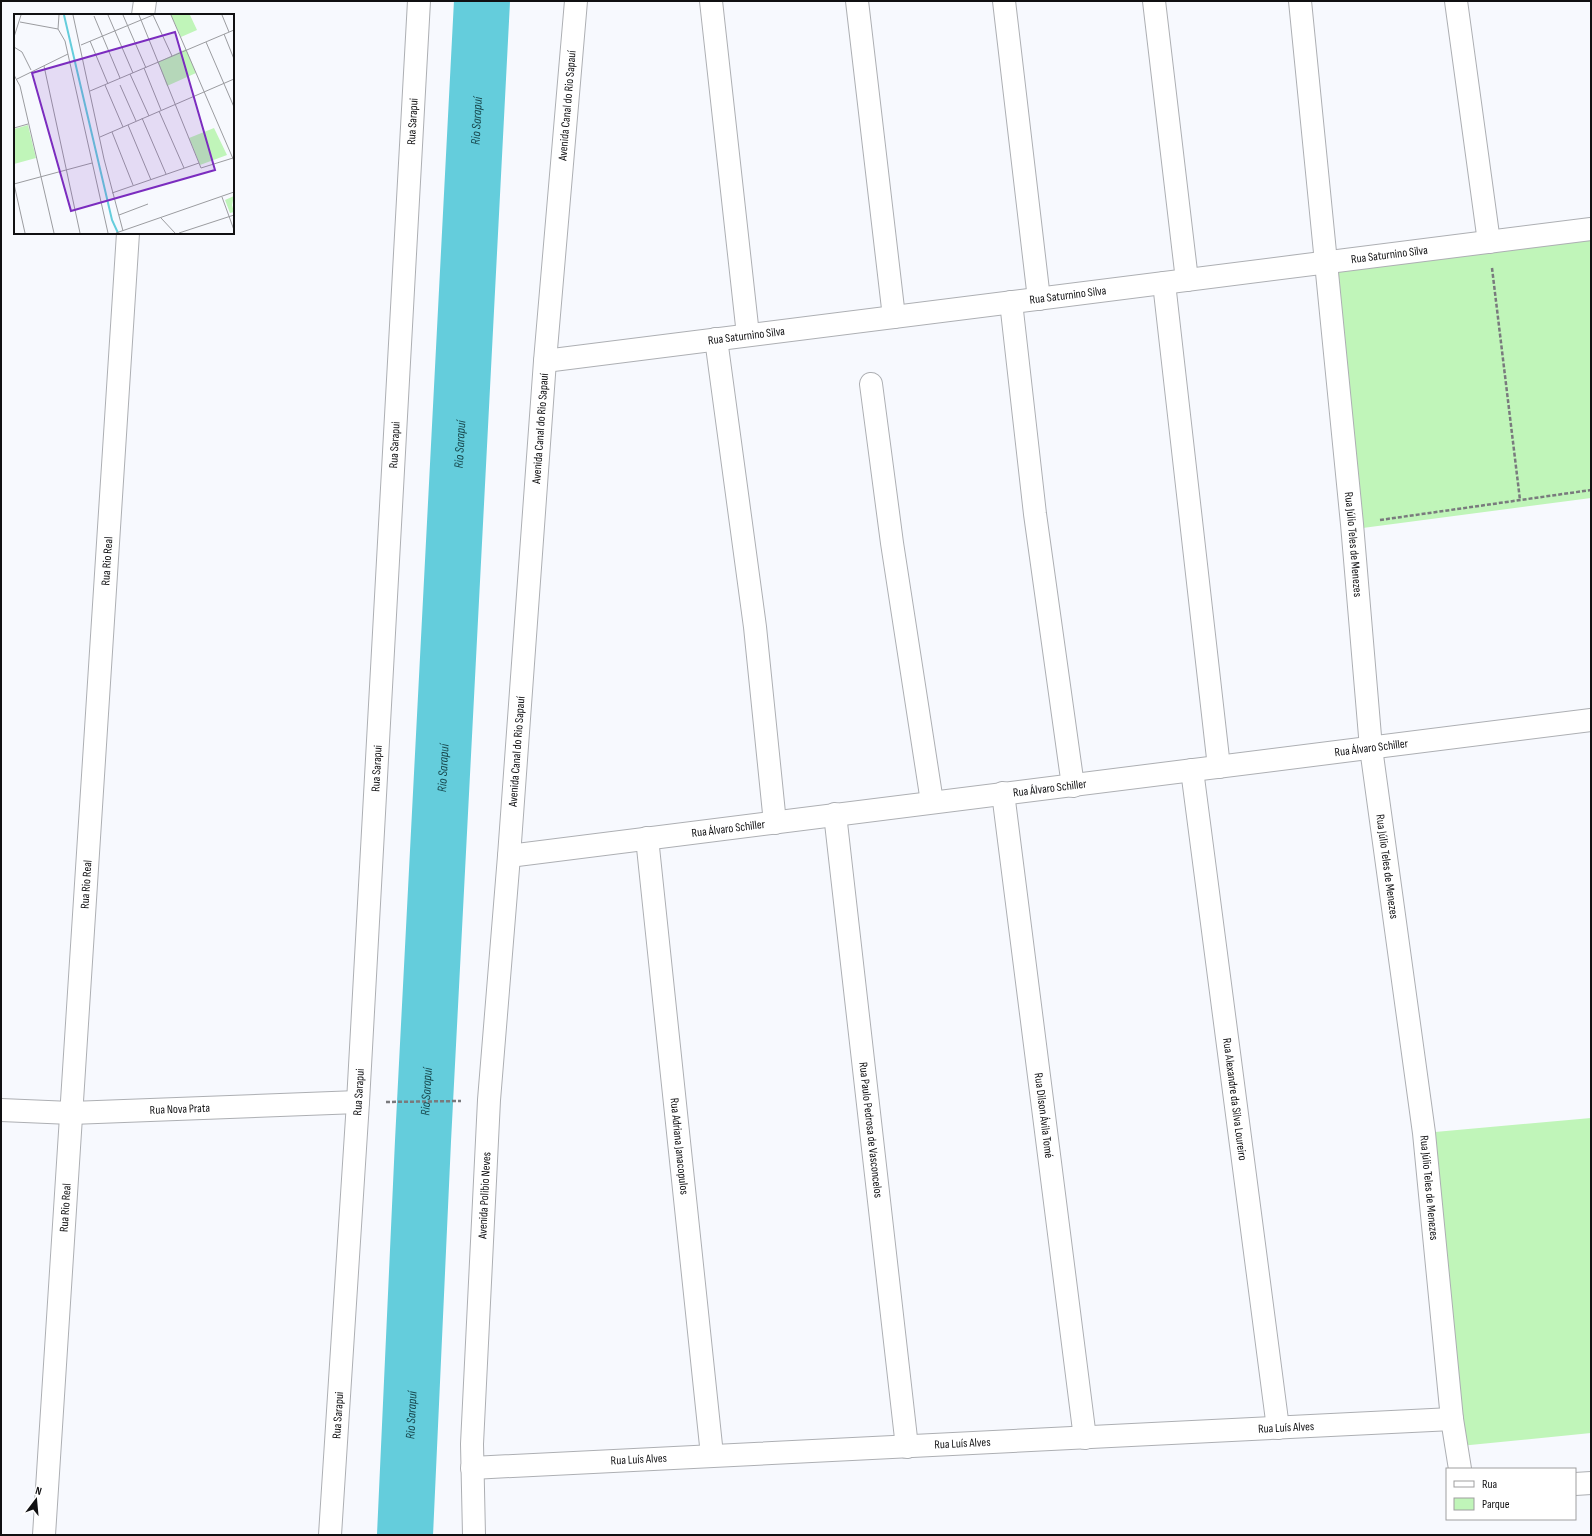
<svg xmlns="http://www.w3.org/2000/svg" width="1592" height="1536" font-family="'Sofia Sans Condensed',sans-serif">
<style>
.green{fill:#c0f5b9}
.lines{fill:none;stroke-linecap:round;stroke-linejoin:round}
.river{stroke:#64cddc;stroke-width:56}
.minor-casing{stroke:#adafb3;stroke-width:24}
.path{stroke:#797a7d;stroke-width:2.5;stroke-dasharray:4 2;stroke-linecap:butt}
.minor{stroke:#fff;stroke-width:22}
.labels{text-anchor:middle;stroke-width:3.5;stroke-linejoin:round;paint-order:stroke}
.street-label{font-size:12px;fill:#101012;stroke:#fff}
.water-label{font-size:13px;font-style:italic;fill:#18484e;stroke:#fff}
.inset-river{fill:none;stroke:#64cddc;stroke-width:2}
.inset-road{fill:none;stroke:#9b9ca0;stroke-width:1}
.view{fill:#7b2cbf;fill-opacity:0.15;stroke:#7b2cbf;stroke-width:2}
.inset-edge{fill:none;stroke:#101012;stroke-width:2}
</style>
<rect width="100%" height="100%" fill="#f7f9fe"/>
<g class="green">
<polygon points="1591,222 1591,498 1355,529 1327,260"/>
<polygon points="1591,1118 1591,1433 1460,1446 1424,1133"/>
</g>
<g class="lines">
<path class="river" id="s1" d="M405,1535L423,1141L482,1"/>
<defs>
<g id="minor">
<polyline points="711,1 748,335"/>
<polyline points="857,1 894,317"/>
<polyline points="1004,1 1039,299"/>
<polyline points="1154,1 1187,280"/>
<path id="s2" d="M1300,1L1352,524L1371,748L1424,1133L1452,1419L1460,1469"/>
<polyline points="1456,1 1489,242"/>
<polyline points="143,15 145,1"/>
<polyline points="1164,283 1219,767"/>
<polyline points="1011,302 1035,514 1073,786"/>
<polyline points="716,339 755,627 775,823"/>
<path id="s3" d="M545,361L1591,229"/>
<polyline points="871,384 892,543 932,802"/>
<path id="s4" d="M1192,770L1278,1428"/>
<path id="s5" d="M1003,793L1085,1438"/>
<path id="s6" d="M835,814L907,1447"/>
<path id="s7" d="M647,838L712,1455"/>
<path id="s8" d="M509,856L1591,720"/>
<path id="s9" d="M1,1110L71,1113L358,1102"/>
<path id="s10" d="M472,1468C799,1450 1126,1436 1452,1419"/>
<polyline points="1575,1484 1591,1483"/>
<path id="s11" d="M44,1535L128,233"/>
<path id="s12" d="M330,1535L358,1102L419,1"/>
<path id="s13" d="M474,1535L472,1444L489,1100L509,856L545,361L576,1"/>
</g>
</defs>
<use href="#minor" class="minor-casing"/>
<g class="path">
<polyline points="1492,268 1520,500"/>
<polyline points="1380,520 1591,490"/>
<polyline points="386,1102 461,1101"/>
</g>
<use href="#minor" class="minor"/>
</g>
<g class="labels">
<g class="street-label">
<text dy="4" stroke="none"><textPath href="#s13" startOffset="1433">Avenida Canal do Rio Sapauí</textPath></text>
<text dy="4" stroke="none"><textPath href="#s12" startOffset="1416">Rua Sarapui</textPath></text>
<text dy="4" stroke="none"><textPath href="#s3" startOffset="851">Rua Saturnino Silva</textPath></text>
<text dy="4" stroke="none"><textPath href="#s3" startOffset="527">Rua Saturnino Silva</textPath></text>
<text dy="4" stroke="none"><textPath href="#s3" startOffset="203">Rua Saturnino Silva</textPath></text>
<text dy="4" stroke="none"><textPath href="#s13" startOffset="1109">Avenida Canal do Rio Sapauí</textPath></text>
<text dy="4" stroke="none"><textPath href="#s12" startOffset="1092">Rua Sarapui</textPath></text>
<text dy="4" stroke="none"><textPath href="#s2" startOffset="546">Rua Júlio Teles de Menezes</textPath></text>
<text dy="4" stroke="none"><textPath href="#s11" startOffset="976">Rua Rio Real</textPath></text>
<text dy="4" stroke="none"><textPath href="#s8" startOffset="869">Rua Álvaro Schiller</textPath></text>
<text dy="4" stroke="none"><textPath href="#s13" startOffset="785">Avenida Canal do Rio Sapauí</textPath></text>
<text dy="4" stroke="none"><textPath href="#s12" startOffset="768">Rua Sarapui</textPath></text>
<text dy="4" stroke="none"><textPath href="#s8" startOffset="545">Rua Álvaro Schiller</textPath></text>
<text dy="4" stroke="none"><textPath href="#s8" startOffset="221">Rua Álvaro Schiller</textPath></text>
<text dy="4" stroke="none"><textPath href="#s2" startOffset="870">Rua Júlio Teles de Menezes</textPath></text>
<text dy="4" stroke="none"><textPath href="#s11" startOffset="652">Rua Rio Real</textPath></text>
<text dy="4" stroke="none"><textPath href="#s12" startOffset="444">Rua Sarapui</textPath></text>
<text dy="4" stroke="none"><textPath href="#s4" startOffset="332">Rua Alexandre da Silva Loureiro</textPath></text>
<text dy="4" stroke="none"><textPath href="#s9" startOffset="179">Rua Nova Prata</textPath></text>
<text dy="4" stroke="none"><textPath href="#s5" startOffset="325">Rua Dilson Ávila Tomé</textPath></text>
<text dy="4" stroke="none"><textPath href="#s6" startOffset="318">Rua Paulo Pedrosa de Vasconcelos</textPath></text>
<text dy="4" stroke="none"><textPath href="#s7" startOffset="310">Rua Adriana Janacopulos</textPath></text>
<text dy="4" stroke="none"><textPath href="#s2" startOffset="1194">Rua Júlio Teles de Menezes</textPath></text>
<text dy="4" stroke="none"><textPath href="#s13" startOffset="340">Avenida Polibio Neves</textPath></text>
<text dy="4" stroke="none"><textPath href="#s11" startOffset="328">Rua Rio Real</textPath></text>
<text dy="4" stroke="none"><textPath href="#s12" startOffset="120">Rua Sarapui</textPath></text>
<text dy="4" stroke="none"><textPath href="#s10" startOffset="815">Rua Luís Alves</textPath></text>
<text dy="4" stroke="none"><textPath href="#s10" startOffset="491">Rua Luís Alves</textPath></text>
<text dy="4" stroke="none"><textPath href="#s10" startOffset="167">Rua Luís Alves</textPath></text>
</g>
<g class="water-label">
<text dy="5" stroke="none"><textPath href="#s1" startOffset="1416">Rio Sarapuí</textPath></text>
<text dy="5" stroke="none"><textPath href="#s1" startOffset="1092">Rio Sarapuí</textPath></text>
<text dy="5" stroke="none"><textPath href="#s1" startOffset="768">Rio Sarapuí</textPath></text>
<text dy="5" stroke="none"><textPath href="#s1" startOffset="444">Rio Sarapuí</textPath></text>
<text dy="5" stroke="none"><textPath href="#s1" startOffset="120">Rio Sarapuí</textPath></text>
</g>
</g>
<g transform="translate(14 14)">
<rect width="220" height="220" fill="#f7f9fe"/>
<path d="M157,1H176L183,16L167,23ZM172,35L182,59L153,72L144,48ZM14,111L22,144L0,150V115ZM200,114L213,141L186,151L175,124ZM220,182L218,191L220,198L216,199L211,186Z" fill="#c0f5b9"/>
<path class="inset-river" d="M50,1L98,206L104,219"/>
<path class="inset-road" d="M45,1L44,15L51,27L94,219M59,1L90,145L109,217M94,1L119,59M109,1L132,54M125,1L187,154L219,144M139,1L158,42M157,1L220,147M208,1L215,18M80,2L106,64M6,8L44,15M210,20L220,45M0,23L7,1M76,27L94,70M192,28L220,93M67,31L139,1M0,33L8,38L17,56M30,52L66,219M130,54L147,96M116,60L135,102M0,61L6,72L40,219M3,65L54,40M91,71L109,113M106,71L122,107M76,77L220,16M145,97L170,154M128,104L152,160M114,111L137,166M0,114L14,110M98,118L119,171M86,123L220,65M0,170L78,149M0,170L11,219M98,179L185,149M208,183L220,216M105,201L134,190M147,204L161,219M102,219L220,178M165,219L220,201"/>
<path class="view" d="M161,18L201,156L57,197L18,59Z"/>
<rect width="220" height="220" class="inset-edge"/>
</g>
<rect width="1592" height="1536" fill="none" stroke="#101012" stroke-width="4"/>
<rect x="1446" y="1468" width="130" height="52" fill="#ffffff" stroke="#9f9fa0"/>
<rect x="1454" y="1481" width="20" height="6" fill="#ffffff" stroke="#9f9fa0"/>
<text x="1482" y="1488" font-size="12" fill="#101012">Rua</text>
<rect x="1454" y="1498" width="20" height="12" fill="#c0f5b9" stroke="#9f9fa0"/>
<text x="1482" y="1508" font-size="12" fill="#101012">Parque</text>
<g transform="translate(36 1500) rotate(16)" stroke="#ffffff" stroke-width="3" paint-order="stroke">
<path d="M0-3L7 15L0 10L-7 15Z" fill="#101012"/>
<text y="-6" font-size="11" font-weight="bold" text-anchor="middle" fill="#101012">N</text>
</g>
</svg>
